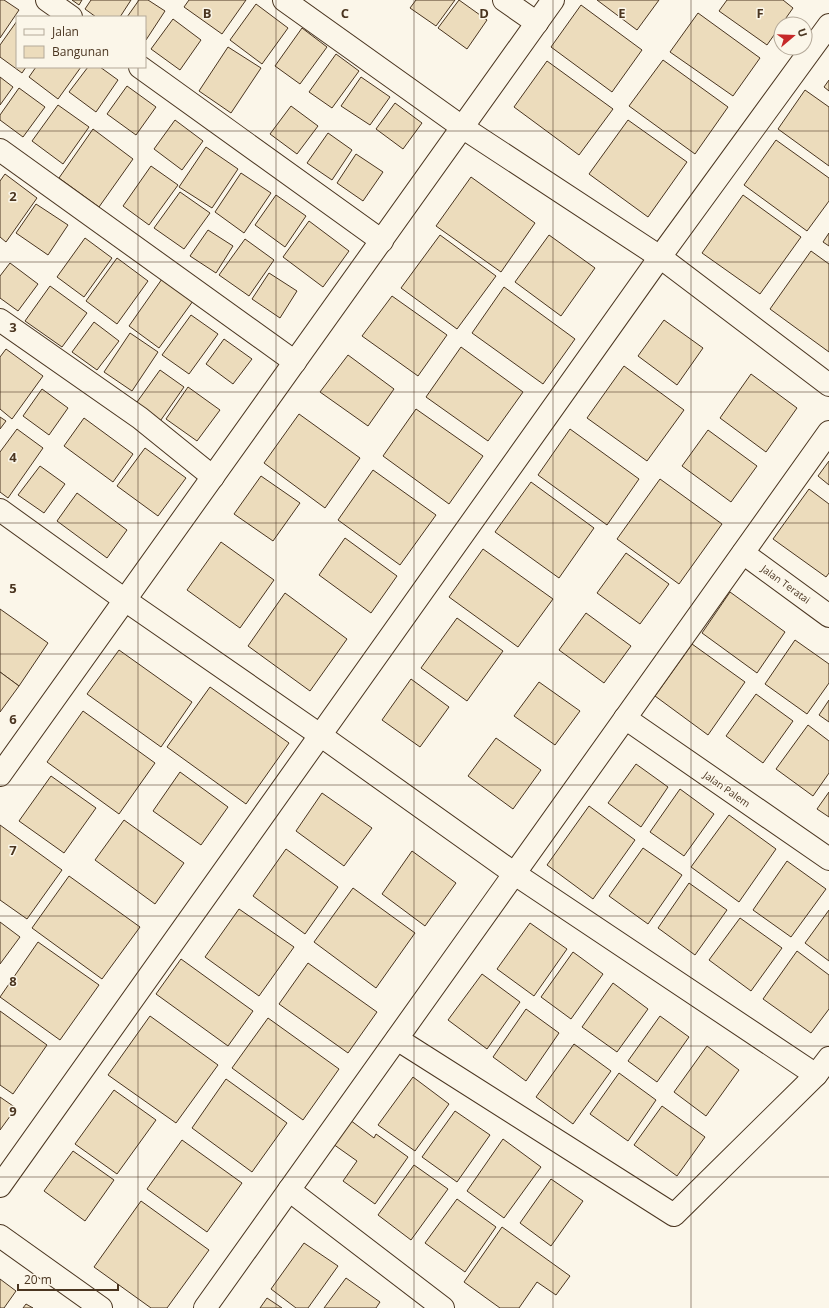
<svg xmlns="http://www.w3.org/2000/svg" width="829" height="1308" font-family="'Open Sans',sans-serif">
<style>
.building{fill:#ecdcbc;stroke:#4a3520}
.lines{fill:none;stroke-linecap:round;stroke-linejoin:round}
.minor-casing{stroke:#4a3520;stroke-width:24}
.minor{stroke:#fbf6e9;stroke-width:22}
.grid{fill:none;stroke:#4a3520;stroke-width:1;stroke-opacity:0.55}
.labels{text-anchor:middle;stroke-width:3;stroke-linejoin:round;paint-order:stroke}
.street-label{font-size:10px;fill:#4a3520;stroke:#fbf6e9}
.grid-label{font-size:13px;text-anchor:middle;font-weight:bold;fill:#4a3520;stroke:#fbf6e9;stroke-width:3;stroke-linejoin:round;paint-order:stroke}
</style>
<rect width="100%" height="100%" fill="#fbf6e9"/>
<g class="building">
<polygon points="0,0 4,0 19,10 0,38"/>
<polygon points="72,0 82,0 79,5"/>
<polygon points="91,0 131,0 120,17 96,17 85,9"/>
<polygon points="139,0 148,0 165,11 146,40 145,17 127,17"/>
<polygon points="189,0 246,0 222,34 184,7"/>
<polygon points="416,0 455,0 436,26 410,8"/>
<polygon points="459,0 487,20 467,49 438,28"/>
<polygon points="597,0 659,0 637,30"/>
<polygon points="727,0 783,0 793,8 767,45 719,11"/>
<polygon points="256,4 288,28 262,64 230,40"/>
<polygon points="581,5 642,50 612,92 551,47"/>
<polygon points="698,13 760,58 733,96 670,52"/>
<polygon points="173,19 201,40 180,70 151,49"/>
<polygon points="17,21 17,67 26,67 22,73 0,57 0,45"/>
<polygon points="302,28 327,47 300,84 275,66"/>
<polygon points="228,47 261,68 231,113 199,91"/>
<polygon points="336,54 359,71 332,108 309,92"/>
<polygon points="663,60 728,107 695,154 629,106"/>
<polygon points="547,61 613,109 579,155 514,107"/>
<polygon points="36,67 81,67 58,99 29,77"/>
<polygon points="88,67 100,67 118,80 96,112 69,92"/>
<polygon points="0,77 13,87 0,105"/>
<polygon points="361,77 390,97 370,125 341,106"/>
<polygon points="829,80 829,91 824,87"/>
<polygon points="127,86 156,107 136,135 107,114"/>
<polygon points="19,88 45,107 23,137 0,120 0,115"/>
<polygon points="805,90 829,107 829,166 778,129"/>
<polygon points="395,103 422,123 403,149 376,129"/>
<polygon points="58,105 89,127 63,164 32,141"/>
<polygon points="291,106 318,126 297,154 270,134"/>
<polygon points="175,120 203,141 182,170 154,149"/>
<polygon points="628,120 687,162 648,217 589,174"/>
<polygon points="93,129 133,159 99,207 59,178"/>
<polygon points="328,133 352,150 332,180 307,163"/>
<polygon points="776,140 829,178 829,201 807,231 744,185"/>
<polygon points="206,147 238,169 212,208 179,187"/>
<polygon points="356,154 383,172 363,201 337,183"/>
<polygon points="151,166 178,185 149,225 123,206"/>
<polygon points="241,173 271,193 244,233 215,212"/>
<polygon points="5,174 37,198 6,242 0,237 0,181"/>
<polygon points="471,177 535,223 501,272 436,226"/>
<polygon points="180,192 210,213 184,249 154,228"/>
<polygon points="276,195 306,216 285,247 255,225"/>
<polygon points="743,195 801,237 760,294 702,253"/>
<polygon points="36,204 68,225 48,255 16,233"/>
<polygon points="309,221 349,251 323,287 283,257"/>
<polygon points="208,230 233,246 216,273 190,256"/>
<polygon points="829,233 829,246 823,242"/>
<polygon points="440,235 496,276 457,329 401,288"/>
<polygon points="549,235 595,268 561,316 515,282"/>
<polygon points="85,238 112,258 84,297 57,277"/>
<polygon points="245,239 274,260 249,296 219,275"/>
<polygon points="811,251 829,264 829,352 770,309"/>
<polygon points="117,258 148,281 117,324 86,301"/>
<polygon points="10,263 38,284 18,311 0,298 0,276"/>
<polygon points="269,273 297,291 280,318 252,299"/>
<polygon points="162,279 193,301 159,348 129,326"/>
<polygon points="50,286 87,313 62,347 25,321"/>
<polygon points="504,287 575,339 543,384 472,333"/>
<polygon points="392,296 447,335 418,376 362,336"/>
<polygon points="191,315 218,334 189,374 162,355"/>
<polygon points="664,320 703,348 677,385 638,356"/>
<polygon points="94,322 119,341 97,370 72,352"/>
<polygon points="130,333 158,352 132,391 104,372"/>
<polygon points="224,339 252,359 233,384 206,364"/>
<polygon points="461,347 523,392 488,441 426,397"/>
<polygon points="6,349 43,376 12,419 0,409 0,357"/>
<polygon points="348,355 394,389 368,426 320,392"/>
<polygon points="624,366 684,410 647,461 587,418"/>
<polygon points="160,370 184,387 156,427 132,409"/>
<polygon points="751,374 797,408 766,452 720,418"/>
<polygon points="188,387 220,410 197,441 166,419"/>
<polygon points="42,389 68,408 49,435 23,416"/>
<polygon points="416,409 483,456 449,504 383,456"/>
<polygon points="299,414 360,458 325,508 264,463"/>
<polygon points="0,417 6,421 0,429"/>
<polygon points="84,418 133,454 113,482 64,446"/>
<polygon points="17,429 43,448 8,498 0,492 0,452"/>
<polygon points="570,429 639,479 607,525 538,475"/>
<polygon points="708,430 757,466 731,502 682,466"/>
<polygon points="145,448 186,478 158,516 117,486"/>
<polygon points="829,461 829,485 818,476"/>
<polygon points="40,466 65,484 44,513 18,495"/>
<polygon points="373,470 436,515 400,565 338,520"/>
<polygon points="261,476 300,503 273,541 234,514"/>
<polygon points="660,479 722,524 679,584 617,539"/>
<polygon points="531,482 594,528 559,578 495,532"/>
<polygon points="809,489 829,504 829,573 826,577 773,539"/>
<polygon points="77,493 127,530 107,558 57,521"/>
<polygon points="345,538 397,576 371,613 319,575"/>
<polygon points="221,542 274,580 240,628 187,590"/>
<polygon points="483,549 553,599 518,647 449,597"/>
<polygon points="626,553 669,584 640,624 597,593"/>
<polygon points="730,592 785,632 757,673 702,633"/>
<polygon points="285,593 347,639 310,691 248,646"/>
<polygon points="0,609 48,643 19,686 0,672"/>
<polygon points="586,613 631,646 604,683 559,650"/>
<polygon points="457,618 503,651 467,701 421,668"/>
<polygon points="795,640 829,664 829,683 807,714 765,684"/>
<polygon points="692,644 745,682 708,735 655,696"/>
<polygon points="119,650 192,702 161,747 87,694"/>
<polygon points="0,672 19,686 0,712"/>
<polygon points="411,679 449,707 420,747 382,720"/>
<polygon points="539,682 580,711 555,745 514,716"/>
<polygon points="210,687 289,743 246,804 167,747"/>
<polygon points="756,694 793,721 763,763 726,736"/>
<polygon points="829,700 829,722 819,715"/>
<polygon points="83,711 155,763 119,814 47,762"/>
<polygon points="808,725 829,741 829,773 813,796 776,769"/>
<polygon points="496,738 541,770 513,809 468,776"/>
<polygon points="636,764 668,787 641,827 608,803"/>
<polygon points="180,772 228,807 201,845 153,811"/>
<polygon points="51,776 96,808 64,853 19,821"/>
<polygon points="680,789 714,814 684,856 650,832"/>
<polygon points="829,792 829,817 817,809"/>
<polygon points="322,793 372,828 344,866 296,831"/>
<polygon points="589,806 635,840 593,899 547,865"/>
<polygon points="729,815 776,849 739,902 691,867"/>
<polygon points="124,820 184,863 155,904 95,860"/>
<polygon points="0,825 62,870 27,919 0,900"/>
<polygon points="643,848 682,875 648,924 609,896"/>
<polygon points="286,849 338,887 305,934 253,896"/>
<polygon points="412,851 456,883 425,926 382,894"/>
<polygon points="787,861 826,889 791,937 753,910"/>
<polygon points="69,876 140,927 102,979 32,928"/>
<polygon points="689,883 727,910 695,955 658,928"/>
<polygon points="353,888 415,933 376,988 314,942"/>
<polygon points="239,909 294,947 259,996 205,957"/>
<polygon points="829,910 829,961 805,943"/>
<polygon points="740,918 782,948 751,991 709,960"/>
<polygon points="0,922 20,937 0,964"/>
<polygon points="530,923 567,949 534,996 497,969"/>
<polygon points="38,942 99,985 60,1040 0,997"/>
<polygon points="797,951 829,975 829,1009 811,1033 763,999"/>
<polygon points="573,952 603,974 571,1019 541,997"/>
<polygon points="181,959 253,1011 228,1046 156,994"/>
<polygon points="308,963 377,1012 348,1053 279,1004"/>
<polygon points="482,974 520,1002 487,1049 448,1020"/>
<polygon points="613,983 648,1009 617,1052 582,1027"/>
<polygon points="526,1009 559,1033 526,1081 493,1057"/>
<polygon points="0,1011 47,1045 13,1094 0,1085"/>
<polygon points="150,1016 218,1065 176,1123 108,1075"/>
<polygon points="660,1016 689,1037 657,1082 628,1061"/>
<polygon points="268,1018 339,1069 303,1120 232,1068"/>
<polygon points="574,1044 611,1071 573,1124 536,1097"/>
<polygon points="707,1046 739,1070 706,1116 674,1092"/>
<polygon points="619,1073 656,1100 628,1141 590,1114"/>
<polygon points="413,1077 449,1104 415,1151 378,1125"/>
<polygon points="226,1079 287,1123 252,1172 192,1128"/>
<polygon points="114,1090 156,1120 117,1174 75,1144"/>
<polygon points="0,1097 16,1108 0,1130"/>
<polygon points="662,1106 705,1137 677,1176 634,1145"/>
<polygon points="455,1111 490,1135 457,1182 422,1157"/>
<polygon points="350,1120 374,1138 376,1134 408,1157 375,1204 343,1181 357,1161 333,1144"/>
<polygon points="503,1139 541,1167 504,1218 467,1191"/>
<polygon points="182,1140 242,1183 207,1232 147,1189"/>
<polygon points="73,1151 114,1180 85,1221 44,1191"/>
<polygon points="414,1165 448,1189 411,1240 378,1215"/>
<polygon points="551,1179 583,1201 551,1246 520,1223"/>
<polygon points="457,1199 496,1227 465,1272 425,1243"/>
<polygon points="141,1201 209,1250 167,1308 151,1308 94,1267"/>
<polygon points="502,1227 570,1276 556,1295 537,1282 519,1308 500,1308 464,1282"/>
<polygon points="304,1243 338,1266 308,1308 296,1308 271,1289"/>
<polygon points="346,1278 380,1302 376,1308 324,1308"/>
<polygon points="0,1279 16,1291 4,1308 0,1308"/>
<polygon points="267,1298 282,1308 260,1308"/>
<polygon points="26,1304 33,1308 23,1308"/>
</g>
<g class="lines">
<defs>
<g id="minor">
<polyline points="47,0 71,17"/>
<polyline points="284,0 462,127 660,257 829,385"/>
<polyline points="504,0 537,23"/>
<polyline points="140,67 382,241"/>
<polyline points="0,150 295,362"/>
<polyline points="0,320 140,418 213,477"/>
<polyline points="0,510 125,600 320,735 515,874 816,1075"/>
<polyline points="743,553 829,616"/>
<polyline points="625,718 829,859"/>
<polyline points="0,775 553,0"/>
<polyline points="397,1039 674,1215 816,1075 829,1058"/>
<polyline points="0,1186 660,257 829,25"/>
<polyline points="289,1190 443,1308"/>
<polyline points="0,1236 101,1308"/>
<polyline points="205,1308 829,432"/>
</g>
</defs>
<use href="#minor" class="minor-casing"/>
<use href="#minor" class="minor"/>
</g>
<path class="grid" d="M138,0V17M276,0V1308M414,0V1308M553,0V1308M691,0V1308M138,67V1308M0,131H829M0,262H829M0,392H829M0,523H829M0,654H829M0,785H829M0,916H829M0,1046H829M0,1177H829"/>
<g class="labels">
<g class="street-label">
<text transform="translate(786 584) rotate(36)" y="4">Jalan Teratai</text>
<text transform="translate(727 789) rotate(35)" y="4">Jalan Palem</text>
</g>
</g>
<g class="grid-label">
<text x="207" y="18">B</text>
<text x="345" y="18">C</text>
<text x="484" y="18">D</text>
<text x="622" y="18">E</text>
<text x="760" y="18">F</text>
<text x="13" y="201">2</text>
<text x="13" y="332">3</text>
<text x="13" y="462">4</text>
<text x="13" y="593">5</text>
<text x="13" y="724">6</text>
<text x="13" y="855">7</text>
<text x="13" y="986">8</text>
<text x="13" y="1116">9</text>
</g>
<rect x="16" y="16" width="130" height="52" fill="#fbf6e9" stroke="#b4a999"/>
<rect x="24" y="29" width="20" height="6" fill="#fbf6e9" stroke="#b4a999"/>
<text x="52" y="36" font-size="12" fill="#4a3520">Jalan</text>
<rect x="24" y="46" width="20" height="12" fill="#ecdcbc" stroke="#b4a999"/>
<text x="52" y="56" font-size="12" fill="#4a3520">Bangunan</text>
<g transform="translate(793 36) rotate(71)"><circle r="19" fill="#fbf6e9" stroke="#b4a999"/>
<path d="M0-3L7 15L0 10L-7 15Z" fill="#c62828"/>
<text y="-6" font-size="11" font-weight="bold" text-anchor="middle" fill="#4a3520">U</text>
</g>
<path d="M18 1284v6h100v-6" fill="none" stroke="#4a3520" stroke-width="2"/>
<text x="24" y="1284" font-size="12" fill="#4a3520" stroke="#fbf6e9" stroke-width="3" paint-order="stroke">20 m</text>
</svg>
